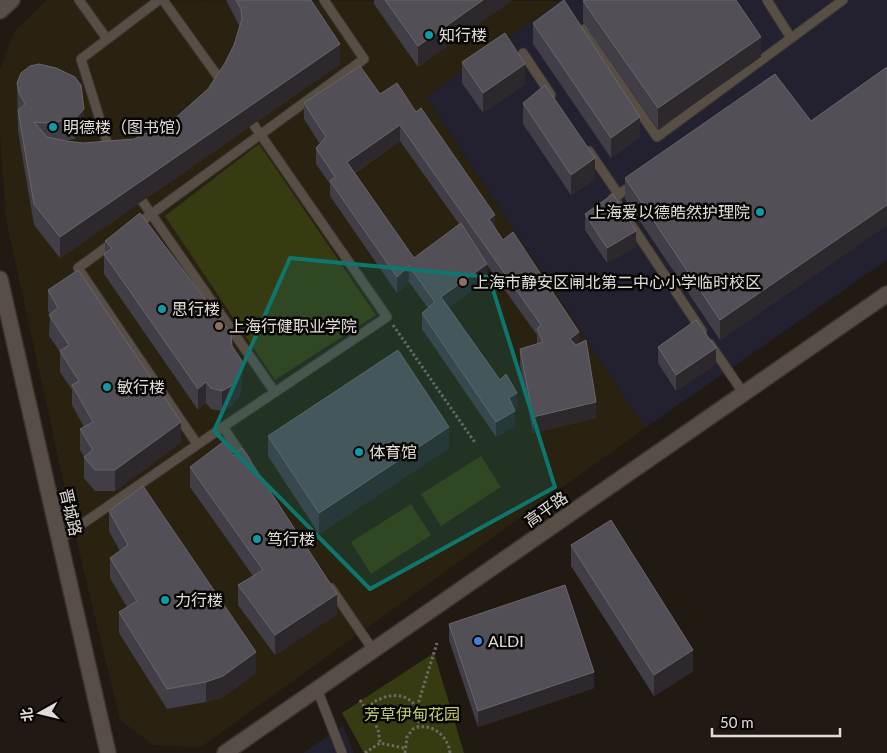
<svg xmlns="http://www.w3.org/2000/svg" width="887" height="753" font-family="Lato,'Noto Sans SC',sans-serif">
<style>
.commercial{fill:#232030}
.education{fill:#292211}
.green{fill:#373b11}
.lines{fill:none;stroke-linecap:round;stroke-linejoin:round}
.lane-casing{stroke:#3a3431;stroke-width:11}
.secondary-casing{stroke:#3a3431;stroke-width:18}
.path{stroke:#6f6962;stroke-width:3;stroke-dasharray:2.5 2.5;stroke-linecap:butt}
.lane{stroke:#574f46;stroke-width:9}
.secondary{stroke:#574f46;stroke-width:15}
.wall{fill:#413e47;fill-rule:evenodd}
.shaded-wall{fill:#2d282b}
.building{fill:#524f56;stroke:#69656a}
.marked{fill:#0f766e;fill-opacity:0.2;stroke:#0f766e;stroke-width:4;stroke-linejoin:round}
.culture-dot{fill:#0f9aa8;stroke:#080604;stroke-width:2}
.education-dot{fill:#8d6e63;stroke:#080604;stroke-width:2}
.shop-dot{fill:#3f7fe0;stroke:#080604;stroke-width:2}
.labels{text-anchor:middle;stroke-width:5;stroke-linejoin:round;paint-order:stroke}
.poi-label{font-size:16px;fill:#e1dcd7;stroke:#080604;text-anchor:start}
.street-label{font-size:16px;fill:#e1dcd7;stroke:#080604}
.park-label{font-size:16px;fill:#c4cd71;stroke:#080604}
</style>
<rect width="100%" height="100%" fill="#211a12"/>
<g class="commercial">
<polygon points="560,0 887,0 887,260 645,428 426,97"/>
<polygon points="343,726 354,753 303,753"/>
</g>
<polygon class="education" points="47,0 560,1 426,97 645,428 201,747 153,745 120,720 74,530 6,219 0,135 0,70 14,32"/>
<g class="green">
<polygon points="259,144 376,315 275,380 165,216"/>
<polygon points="481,456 501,487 441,526 421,494"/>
<polygon points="411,504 431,535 371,574 351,542"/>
<polygon points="434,653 464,753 364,753 342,713"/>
</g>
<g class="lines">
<defs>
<g id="lane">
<polyline points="79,0 107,39"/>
<polyline points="163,0 224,85"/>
<polyline points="767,0 791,38"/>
<polyline points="595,22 583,30 657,137 843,0"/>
<polyline points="523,53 551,95"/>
<polyline points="589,151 619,195"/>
<polyline points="110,152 81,59 159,0"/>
<polyline points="136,192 274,391"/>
<polyline points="619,206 613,198 634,184"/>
<polyline points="630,223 702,331"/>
<polyline points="135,226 364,59 324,0"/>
<polyline points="115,241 78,268 197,444"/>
<polyline points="710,344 744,394"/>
<polyline points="246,461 223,427 387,317 247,115"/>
<polyline points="59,540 223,427"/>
<polyline points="331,588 373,650"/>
<polyline points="317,689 342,753"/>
</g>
<g id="secondary">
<polyline points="0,11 12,0"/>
<polyline points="0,279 108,753"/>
<polyline points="225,753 887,294"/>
</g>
</defs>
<use href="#lane" class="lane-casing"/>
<use href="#secondary" class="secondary-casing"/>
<g class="path">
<polyline points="393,325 476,444"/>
<polyline points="360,700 378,729 380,743"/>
<polyline points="417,707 437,643"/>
<path d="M371,720C371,715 369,709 372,704C374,701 378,700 382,698C404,690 422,702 418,726"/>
<polyline points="365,753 380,743 404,748"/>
<path d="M405,753L407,737L413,729C430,721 448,735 450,753"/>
</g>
<use href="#lane" class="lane"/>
<use href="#secondary" class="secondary"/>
</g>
<g class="wall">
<polygon points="226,0 311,0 340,64 60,258 34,225 18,131 17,83 39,64 84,130 75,139 64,141 83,143 134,139 172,121 208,89 225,63 234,45 240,27"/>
<polygon points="374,0 512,0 418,67 374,4"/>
<polygon points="583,1 761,57 658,129 583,22"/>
<polygon points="533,23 640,137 611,158 533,44"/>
<polygon points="462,62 525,84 483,113 462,83"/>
<polygon points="887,67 887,225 720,340 625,199 625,178 811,121"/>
<path d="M380,94L416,112L503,240L579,344L596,418L533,433L520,365V349L537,344V335L487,265V280L449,307L517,408L514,410L515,426L496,437L422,329V313L428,308L409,282L397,293L330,196V184L316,164V148L320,144L304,119V103ZM400,141L459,224L414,258L355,173Z"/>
<polygon points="523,103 595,179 571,195 523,124"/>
<polygon points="585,214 636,247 607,263 585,230"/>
<polygon points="105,241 232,346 242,382 240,395 233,405 222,411 211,409 206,403 198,410 104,274 104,254 105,253"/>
<polygon points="48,290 181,442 115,491 95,491 84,478 84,457 80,450 80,429 84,427 72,405 72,390 60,372 60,352 49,336 50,315 48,311"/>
<polygon points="658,347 716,364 676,391 658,363"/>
<polygon points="268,436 449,448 319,534 268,456"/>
<polygon points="190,467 337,614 275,655 238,605 238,585 253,576 190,487"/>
<polygon points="109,511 256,673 223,697 206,702 167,709 119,633 119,612 127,607 110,578 110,558 120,551 109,531"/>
<polygon points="571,545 693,671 654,696 571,566"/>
<polygon points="449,624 594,688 478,727 449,640"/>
</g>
<g class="shaded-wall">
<polygon points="483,0 512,0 418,67 418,46"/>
<polygon points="761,37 761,57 658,129 658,108"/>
<polygon points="340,44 340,64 60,258 60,237"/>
<polygon points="525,64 525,84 483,113 483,93"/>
<polygon points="84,109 84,130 75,139 75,119"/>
<polygon points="640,117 640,137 611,158 611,138"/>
<polygon points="400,125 400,141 347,178 347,162"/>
<polygon points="595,158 595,179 571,195 571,175"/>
<polygon points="887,205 887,225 720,340 720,320"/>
<polygon points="495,215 495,231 489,219"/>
<polygon points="636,231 636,247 607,263 607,248"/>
<polygon points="487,264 487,280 441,313 441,297"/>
<polygon points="409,266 409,282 397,293 397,277"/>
<polygon points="579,332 579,348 570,339"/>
<polygon points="716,348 716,364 676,391 676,375"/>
<polygon points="242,361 242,382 240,395 233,405 222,411 222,391"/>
<polygon points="206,382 206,403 198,410 198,389"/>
<polygon points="517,393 517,408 509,414 509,398"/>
<polygon points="596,402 596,418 533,433 533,417"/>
<polygon points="515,411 515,426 496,437 496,422"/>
<polygon points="181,422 181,442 115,491 115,470"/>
<polygon points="449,427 449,448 319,534 319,513"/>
<polygon points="337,594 337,614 275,655 275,635"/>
<polygon points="693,650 693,671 654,696 654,675"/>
<polygon points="256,652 256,673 223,697 206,702 206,682"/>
<polygon points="594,672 594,688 478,727 478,711"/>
</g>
<g class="building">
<polygon points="236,0 311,0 340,44 60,237 34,204 18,110 25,104 19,93 17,83 21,73 30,66 39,64 56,68 75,77 81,85 84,109 75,119 45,123 34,122 47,137 66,141 83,143 134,139 172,121 208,89 225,63 234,45 242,19 241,9"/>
<polygon points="385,0 483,0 418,46"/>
<polygon points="564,0 640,117 611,138 533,23"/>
<polygon points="586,0 736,0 761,37 658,108 583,1"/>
<polygon points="505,33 525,64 483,93 462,62"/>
<polygon points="360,66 380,94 397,83 416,112 421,108 495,215 489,219 503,240 513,232 579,332 570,339 576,345 586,340 596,402 533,417 520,349 543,342 537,329 541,325 400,125 347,162 414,258 461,223 487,264 441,297 500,380 506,374 517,393 509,398 515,411 496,422 422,313 435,302 409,266 397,277 330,181 335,177 316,148 326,137 304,103"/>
<polygon points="887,67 887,205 720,320 625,178 775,74 811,121"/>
<polygon points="545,85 595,158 571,175 523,103"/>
<polygon points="613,194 636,231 607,248 585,214"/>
<polygon points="140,213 223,323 231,333 232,346 242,361 240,374 233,385 222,391 211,388 206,382 198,389 104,254 112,248 105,241"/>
<polygon points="78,270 181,422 115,470 95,470 84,457 93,450 80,429 93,422 72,385 79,381 60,351 69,345 49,315 58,308 48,290"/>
<polygon points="696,320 716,348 676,375 658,347"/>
<polygon points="398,350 449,427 319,513 268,436"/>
<polygon points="223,442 234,456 242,448 337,594 275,635 238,585 263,570 190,467"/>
<polygon points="143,486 256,652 223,676 206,682 167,689 119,612 137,601 110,558 128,545 109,511"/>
<polygon points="611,520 693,650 654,675 571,545"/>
<polygon points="565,585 594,672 478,711 449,624"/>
</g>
<path class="marked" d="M290,258L489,277L555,487L370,589L214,431Z"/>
<g class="culture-dot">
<circle cx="429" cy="35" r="5"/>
<circle cx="53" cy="127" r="5"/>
<circle cx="760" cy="212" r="5"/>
<circle cx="162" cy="309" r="5"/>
<circle cx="107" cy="387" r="5"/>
<circle cx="359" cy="452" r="5"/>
<circle cx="257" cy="539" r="5"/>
<circle cx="165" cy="600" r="5"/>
</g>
<g class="education-dot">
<circle cx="463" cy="282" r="5"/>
<circle cx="219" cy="326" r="5"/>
</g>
<circle class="shop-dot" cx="478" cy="641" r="5"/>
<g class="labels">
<g class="poi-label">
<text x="439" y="41">知行楼</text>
<text x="63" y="133">明德楼（图书馆）</text>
<text x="750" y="218" text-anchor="end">上海爱以德皓然护理院</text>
<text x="473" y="288">上海市静安区闸北第二中心小学临时校区</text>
<text x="172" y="315">思行楼</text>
<text x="229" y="332">上海行健职业学院</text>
<text x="117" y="393">敏行楼</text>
<text x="369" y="458">体育馆</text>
<text x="267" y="545">笃行楼</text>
<text x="175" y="606">力行楼</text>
<text x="488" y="647">ALDI</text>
</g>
<g class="street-label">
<text transform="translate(546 509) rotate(-35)" y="6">高平路</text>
<text transform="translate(71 512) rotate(77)" y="6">晋城路</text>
</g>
<g class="park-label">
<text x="412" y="720">芳草伊甸花园</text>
</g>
</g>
<g transform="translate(40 713) rotate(262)" stroke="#080604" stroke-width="4" paint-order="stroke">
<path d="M0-4L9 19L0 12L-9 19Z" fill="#e1dcd7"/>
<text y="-8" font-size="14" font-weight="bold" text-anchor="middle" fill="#e1dcd7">北</text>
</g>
<path d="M712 728v8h128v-8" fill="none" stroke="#e1dcd7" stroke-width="2.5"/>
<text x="720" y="728" font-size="15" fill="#e1dcd7" stroke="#080604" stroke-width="4" paint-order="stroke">50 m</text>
</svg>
